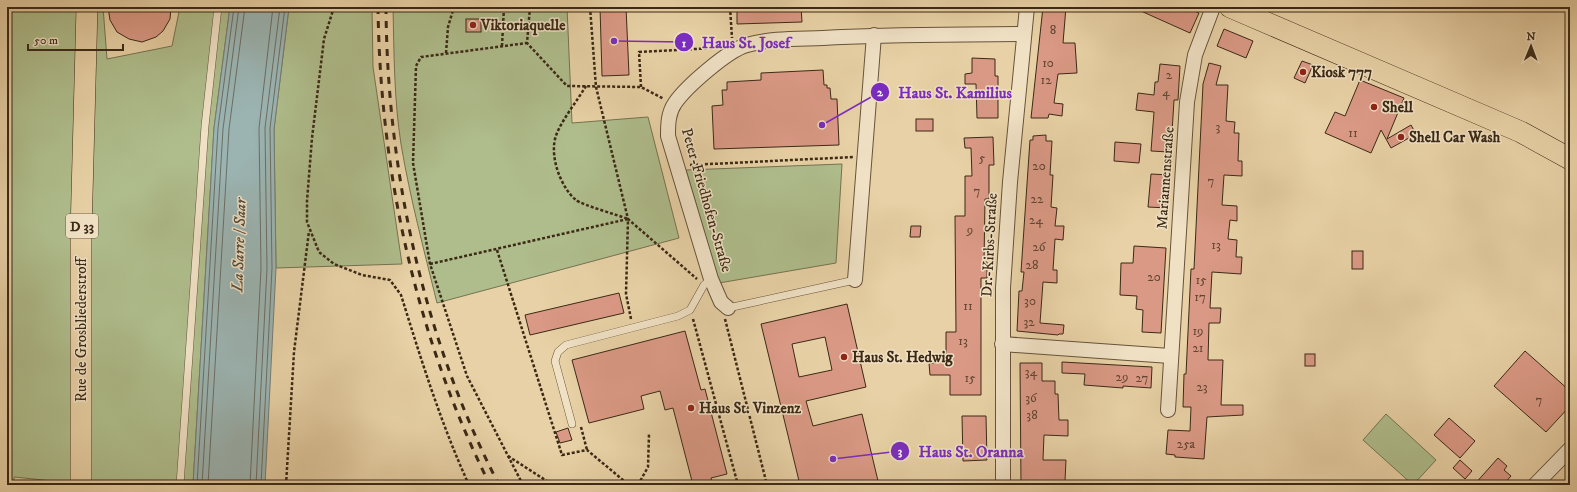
<svg xmlns="http://www.w3.org/2000/svg" width="1577" height="492" font-family="'IM FELL DW Pica',serif">
<style>
.green{fill:#afbd8c;stroke:#757351}
.water{fill:#9bb4b2;stroke:#757c74}
.lines{fill:none;stroke-linecap:round;stroke-linejoin:round}
.shore{stroke:#6b6e64;stroke-width:1}
.building{fill:#da9985;stroke:#3b2916;fill-rule:evenodd}
.lane-casing{stroke:#66533a;stroke-width:8}
.street-casing{stroke:#66533a;stroke-width:16}
.primary-casing{stroke:#3b2916;stroke-width:22}
.path{stroke:#3b2916;stroke-width:2.5;stroke-dasharray:3 2;stroke-linecap:butt}
.lane{stroke:#f0e1c5;stroke-width:7}
.street{stroke:#f0e1c5;stroke-width:14}
.primary{stroke:#e8d1a6;stroke-width:21}
.rail{stroke:#3b2916;stroke-width:3;stroke-dasharray:7 7;stroke-linecap:butt}
.poi-dot{fill:#8f2418;stroke:#f0e1c5;stroke-width:1.5}
.labels{text-anchor:middle;stroke-width:3;stroke-linejoin:round;paint-order:stroke}
.number-label{font-size:13px;fill:#634532}
.shield{fill:#f0e1c5;stroke:#71604a;stroke-width:1}
.shield-label{font-size:14px;font-weight:bold;fill:#3b2916}
.poi-label{font-size:15px;font-weight:bold;fill:#3b2916;stroke:#f0e1c5;text-anchor:start}
.street-label{font-size:15px;fill:#3b2916;stroke:#f0e1c5}
.water-label{font-size:16px;font-style:italic;fill:#534c3d;stroke:#f0e1c5}
.leader{fill:none;stroke:#7b2cbf;stroke-width:1.5}
.callout-dot{fill:#7b2cbf;stroke:#f0e1c5;stroke-width:1.5}
.mark-label{font-size:12px;text-anchor:middle;font-weight:bold;fill:#fff}
.callout-label{font-size:16px;text-anchor:middle;font-weight:bold;fill:#7b2cbf;stroke:#f0e1c5;stroke-width:3;stroke-linejoin:round;paint-order:stroke}
</style>
<rect width="100%" height="100%" fill="#e8d1a6"/>
<filter id="stains"><feTurbulence type="fractalNoise" baseFrequency=".005" numOctaves="4"/><feColorMatrix values="0 0 0 0 .2 0 0 0 0 .09 0 0 0 0 .02 0 0 0 .5 -.17"/></filter>
<radialGradient id="worn" r=".72"><stop offset=".6" stop-color="#630" stop-opacity="0"/><stop offset="1" stop-color="#630" stop-opacity=".3"/></radialGradient>
<g class="green">
<polygon points="7,7 103,7 107,59 172,46 180,7 230,7 214,128 193,485 92,485 14,477 14,485 7,485"/>
<polygon points="289,7 372,7 373,67 402,264 276,268 274,129"/>
<path d="M393,7H567L572,123L648,117L679,238L437,303C424,250 410,198 401,144C394,100 394,52 393,7Z"/>
<polygon points="842,164 836,263 719,283 686,170"/>
<polygon points="1386,414 1436,460 1413,485 1363,440"/>
</g>
<polygon class="water" points="230,7 289,7 274,129 276,268 265,485 193,485 214,128"/>
<g class="lines">
<g class="shore">
<polyline points="197,485 218,128 234,7"/>
<polyline points="202,485 223,129 239,7"/>
<polyline points="208,485 229,129 245,7"/>
<polyline points="250,485 261,268 259,128 273,7"/>
<polyline points="256,485 267,268 265,128 280,7"/>
<polyline points="261,485 272,268 270,128 285,7"/>
</g>
</g>
<g class="building">
<polygon points="108,7 171,7 170,19 163,31 156,37 142,42 129,39 117,32 110,20"/>
<polygon points="600,7 626,7 629,75 602,76"/>
<polygon points="737,7 801,7 802,22 737,24"/>
<polygon points="1043,7 1066,7 1063,43 1075,43 1077,73 1058,74 1054,103 1063,104 1062,116 1049,114 1048,118 1031,118"/>
<polygon points="1132,7 1186,7 1199,13 1190,33"/>
<rect x="466" y="19" width="15" height="13"/>
<polygon points="1224,29 1253,41 1246,58 1217,46"/>
<polygon points="972,58 995,59 995,76 998,76 998,118 977,118 976,84 965,84 965,74 972,73"/>
<polygon points="1302,61 1313,65 1305,83 1294,78"/>
<polygon points="1209,63 1221,66 1216,85 1228,85 1226,121 1235,122 1234,133 1239,133 1238,161 1242,161 1242,176 1224,175 1222,205 1237,206 1237,221 1230,220 1228,239 1237,240 1236,257 1242,257 1241,274 1212,272 1210,308 1221,308 1220,323 1209,323 1208,360 1223,360 1221,405 1243,405 1243,415 1207,417 1204,459 1175,457 1175,455 1166,454 1168,430 1190,431 1191,407 1183,407 1184,374 1186,374 1191,269 1194,269 1203,84"/>
<polygon points="1160,64 1180,66 1178,100 1174,100 1171,149 1169,149 1169,152 1151,151 1154,112 1136,110 1138,93 1154,95 1155,82 1158,82"/>
<polygon points="823,70 824,85 827,85 827,88 830,88 831,99 837,99 839,145 714,149 712,106 723,105 722,90 727,90 727,82 761,80 761,73"/>
<polygon points="1360,80 1404,98 1387,139 1411,125 1416,134 1391,148 1381,130 1371,153 1325,133 1335,112 1345,116"/>
<rect x="916" y="119" width="17" height="12"/>
<polygon points="1046,135 1046,141 1052,141 1050,175 1053,175 1051,207 1057,208 1055,226 1064,226 1063,240 1055,239 1053,270 1057,270 1057,283 1043,282 1040,323 1064,325 1063,334 1059,334 1058,335 1017,331 1019,291 1022,291 1024,272 1021,272 1030,140 1033,140 1033,136"/>
<polygon points="993,137 994,165 989,165 989,199 985,199 984,262 987,262 987,278 981,278 981,395 950,395 950,375 930,375 929,363 936,363 936,357 946,357 946,332 956,332 955,216 965,216 965,176 972,176 971,148 965,148 964,138"/>
<polygon points="1115,142 1141,144 1139,163 1114,161"/>
<polygon points="1151,174 1170,175 1168,208 1148,207"/>
<polygon points="911,226 921,226 920,237 910,237"/>
<polygon points="1134,246 1166,248 1161,333 1142,332 1143,310 1136,309 1137,296 1120,295 1121,263 1133,263"/>
<rect x="1352" y="251" width="11" height="18"/>
<polygon points="619,293 624,313 530,335 525,315"/>
<path d="M847,304L866,387L806,401L813,426L862,414L879,485H800L761,324ZM825,337L832,370L799,377L792,344Z"/>
<polygon points="685,331 701,390 705,389 727,474 711,478 713,485 693,485 673,408 665,410 660,391 641,396 644,409 589,423 572,360"/>
<polygon points="1525,351 1570,391 1570,406 1546,432 1494,386"/>
<rect x="1305" y="354" width="10" height="12"/>
<polygon points="1062,362 1152,367 1151,388 1123,386 1123,388 1084,385 1085,374 1062,373"/>
<polygon points="1020,363 1042,363 1042,381 1055,381 1055,394 1058,394 1059,420 1068,420 1068,436 1044,435 1043,460 1066,460 1065,481 1043,481 1043,485 1021,485"/>
<polygon points="962,416 986,416 987,460 963,461"/>
<polygon points="1449,418 1475,441 1460,458 1434,435"/>
<polygon points="568,428 572,440 560,443 556,432"/>
<polygon points="1498,458 1507,466 1504,470 1511,476 1503,485 1474,485"/>
<polygon points="1460,460 1472,471 1465,479 1453,468"/>
</g>
<g class="lines">
<defs>
<g id="lane">
<polyline points="728,308 855,280"/>
<polyline points="572,424 555,361 558,352 566,345 678,316 690,310 704,285 711,279"/>
<polyline points="180,485 205,126 218,7"/>
</g>
<g id="street">
<polyline points="855,280 874,35"/>
<path d="M728,308L721,302L711,279L668,136C668,125 668,113 675,103C686,87 728,50 747,45C771,38 798,39 823,38C889,34 956,35 1023,34"/>
<polyline points="1002,344 1170,356"/>
<polyline points="1168,410 1187,102 1195,55 1213,7"/>
<polyline points="1003,485 1003,288 1010,182 1027,7"/>
<polyline points="1535,485 1570,449"/>
</g>
<g id="primary">
<polyline points="1230,7 1521,132 1570,159"/>
<polyline points="81,485 81,233 87,7"/>
</g>
</defs>
<use href="#lane" class="lane-casing"/>
<use href="#street" class="street-casing"/>
<use href="#primary" class="primary-casing"/>
<g class="path">
<path d="M334,7L324,39L312,138L307,201V222L319,252L334,264L362,275L390,280L401,295C421,359 441,424 469,485"/>
<polyline points="530,7 527,43 567,86 641,87 664,99"/>
<polyline points="590,7 596,87 628,219"/>
<polyline points="730,7 732,38"/>
<polyline points="502,46 504,7"/>
<polyline points="446,53 448,27 454,7"/>
<path d="M586,86C577,101 564,117 557,133C548,153 560,187 576,200C582,205 618,215 628,219"/>
<polyline points="641,87 639,52 714,48"/>
<polyline points="690,165 853,157"/>
<polyline points="497,250 562,455 587,450 629,485"/>
<polyline points="430,264 628,219"/>
<polyline points="631,319 626,294 628,219 697,279"/>
<polyline points="693,319 738,485"/>
<polyline points="725,319 767,485"/>
<polyline points="581,427 587,450"/>
<polyline points="508,456 553,485"/>
<polyline points="286,485 294,352 309,231"/>
<polyline points="523,485 467,376 430,264 413,163 416,66 421,57 527,43"/>
<polyline points="638,485 648,467 649,434"/>
</g>
<use href="#lane" class="lane"/>
<use href="#street" class="street"/>
<use href="#primary" class="primary"/>
<g class="rail">
<path d="M378,7C380,172 416,337 490,485"/>
<path d="M386,7C387,171 423,338 499,485"/>
</g>
</g>
<g class="poi-dot">
<circle cx="473" cy="25" r="4"/>
<circle cx="1303" cy="72" r="4"/>
<circle cx="1374" cy="107" r="4"/>
<circle cx="1401" cy="137" r="4"/>
<circle cx="844" cy="357" r="4"/>
<circle cx="691" cy="408" r="4"/>
</g>
<g class="labels">
<g class="number-label">
<text x="1053" y="34">8</text>
<text x="1048" y="67">10</text>
<text x="1169" y="79">2</text>
<text x="1046" y="84">12</text>
<text x="1166" y="96">4</text>
<text x="1218" y="131">3</text>
<text x="1353" y="137">11</text>
<text x="982" y="162">5</text>
<text x="1039" y="170">20</text>
<text x="1211" y="185">7</text>
<text x="977" y="195">7</text>
<text x="1037" y="203">22</text>
<text x="1036" y="224">24</text>
<text x="970" y="234">9</text>
<text x="1216" y="249">13</text>
<text x="1039" y="251">26</text>
<text x="1032" y="269">28</text>
<text x="1154" y="281">20</text>
<text x="1201" y="284">15</text>
<text x="1200" y="301">17</text>
<text x="1030" y="305">30</text>
<text x="968" y="310">11</text>
<text x="1029" y="326">32</text>
<text x="1198" y="335">19</text>
<text x="963" y="345">13</text>
<text x="1198" y="352">21</text>
<text x="1031" y="376">34</text>
<text x="1122" y="381">29</text>
<text x="970" y="382">15</text>
<text x="1142" y="382">27</text>
<text x="1202" y="391">23</text>
<text x="1031" y="402">36</text>
<text x="1539" y="404">7</text>
<text x="1032" y="419">38</text>
<text x="1186" y="448">25a</text>
</g>
<rect class="shield" x="66" y="214" width="32" height="24" rx="3"/>
<g class="shield-label">
<text x="82" y="231">D 33</text>
</g>
<g class="poi-label">
<text x="481" y="30">Viktoriaquelle</text>
<text x="1311" y="77">Kiosk 777</text>
<text x="1382" y="112">Shell</text>
<text x="1409" y="142">Shell Car Wash</text>
<text x="852" y="362">Haus St. Hedwig</text>
<text x="699" y="413">Haus St. Vinzenz</text>
</g>
<g class="street-label">
<text transform="translate(1165 178) rotate(-86)" y="5">Mariannenstraße</text>
<text transform="translate(707 200) rotate(74)" y="5">Peter-Friedhofen-Straße</text>
<text transform="translate(989 245) rotate(-87)" y="5">Dr.-Kirbs-Straße</text>
<text transform="translate(81 330) rotate(-90)" y="5">Rue de Grosbliederstroff</text>
</g>
<g class="water-label">
<text transform="translate(238 245) rotate(-88)" y="6">La Sarre / Saar</text>
</g>
</g>
<path class="leader" d="M614 41L684 42M822 125L880 92M833 459L900 451"/>
<g class="callout-dot">
<circle cx="614" cy="41" r="4"/>
<circle cx="822" cy="125" r="4"/>
<circle cx="833" cy="459" r="4"/>
<circle cx="684" cy="42" r="10"/>
<circle cx="880" cy="92" r="10"/>
<circle cx="900" cy="451" r="10"/>
</g>
<g class="mark-label">
<text x="684" y="47">1</text>
<text x="880" y="96">2</text>
<text x="900" y="455">3</text>
</g>
<g class="callout-label">
<text x="746" y="48">Haus St. Josef</text>
<text x="955" y="98">Haus St. Kamilius</text>
<text x="971" y="457">Haus St. Oranna</text>
</g>
<rect width="1577" height="492" fill="none" stroke="#e8d1a6" stroke-width="24"/>
<rect x="8" y="8" width="1561" height="476" fill="none" stroke="#3b2916" stroke-width="2"/>
<rect x="12" y="12" width="1553" height="468" fill="none" stroke="#3b2916"/>
<g transform="translate(1531 46) rotate(1)" stroke="#f0e1c5" stroke-width="3" paint-order="stroke">
<path d="M0-3L7 15L0 10L-7 15Z" fill="#3b2916"/>
<text y="-6" font-size="11" font-weight="bold" text-anchor="middle" fill="#3b2916">N</text>
</g>
<path d="M28 44v6h95v-6" fill="none" stroke="#3b2916" stroke-width="2"/>
<text x="34" y="44" font-size="12" fill="#3b2916" stroke="#f0e1c5" stroke-width="3" paint-order="stroke">50 m</text>
<rect width="100%" height="100%" filter="url(#stains)"/>
<rect width="100%" height="100%" fill="url(#worn)"/>
</svg>
